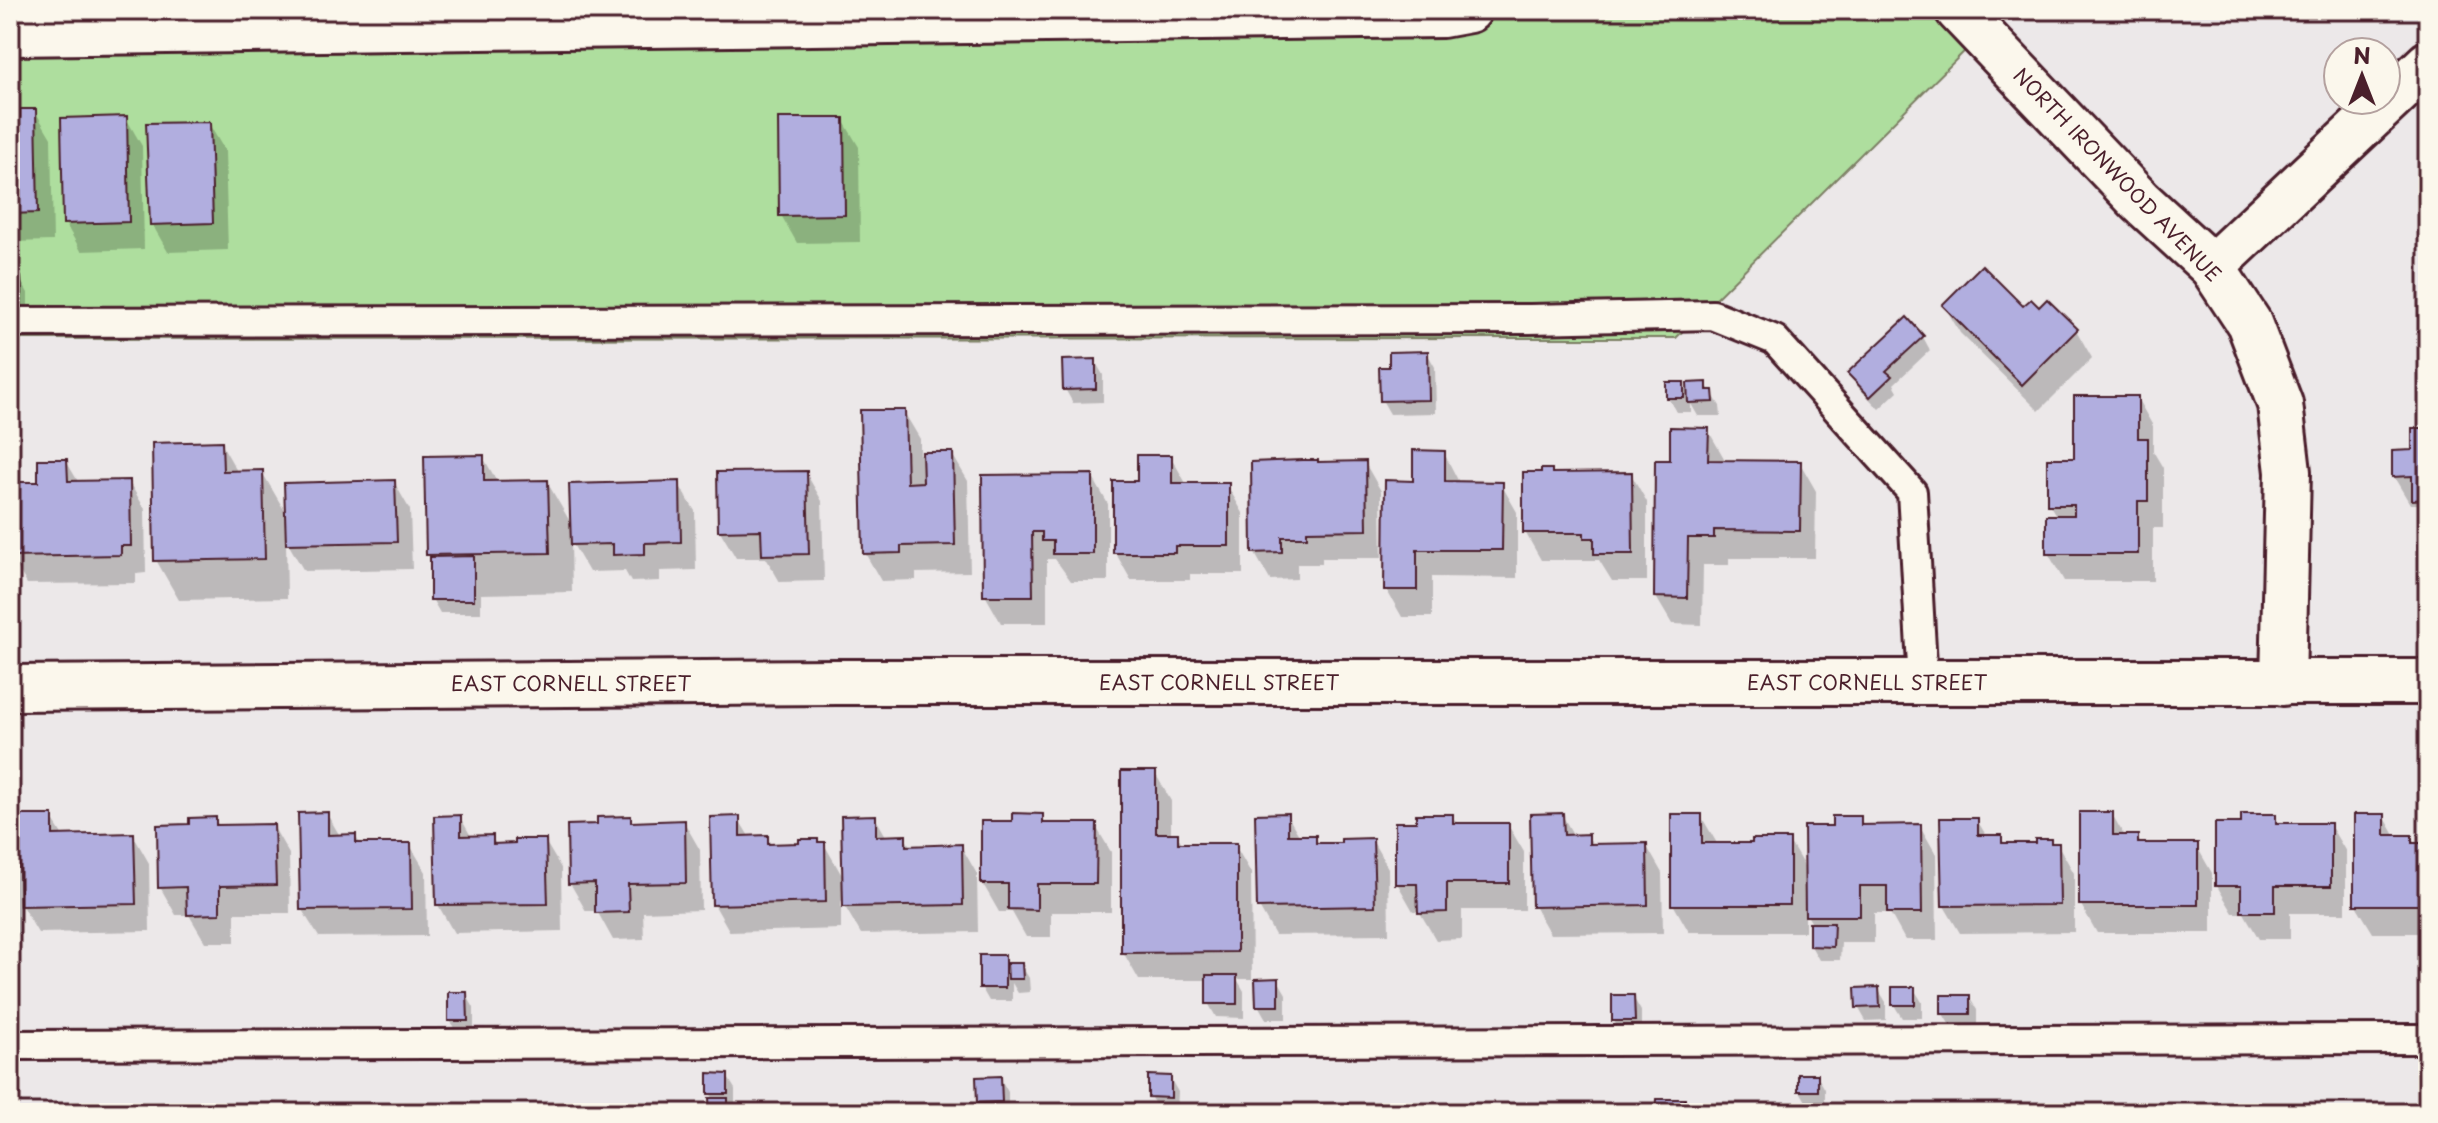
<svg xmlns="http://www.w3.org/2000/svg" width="2438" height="1123" font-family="'Playpen Sans',sans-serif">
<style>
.green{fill:#aede9e;stroke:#7c7e64;stroke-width:2}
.shadow{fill:#0003}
.building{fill:#b1aedf;stroke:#4a1f2b;stroke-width:2}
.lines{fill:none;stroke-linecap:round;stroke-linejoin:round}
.lane-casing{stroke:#4a1f2b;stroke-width:34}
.street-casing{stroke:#4a1f2b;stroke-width:50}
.lane{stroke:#fbf7ec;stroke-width:28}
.street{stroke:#fbf7ec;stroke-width:44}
.labels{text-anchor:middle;stroke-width:6;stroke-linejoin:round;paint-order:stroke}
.street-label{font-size:20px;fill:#4a1f2b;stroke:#fbf7ec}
</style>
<rect width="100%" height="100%" fill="#ece8e9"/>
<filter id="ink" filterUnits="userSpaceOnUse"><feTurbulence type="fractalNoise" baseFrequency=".0125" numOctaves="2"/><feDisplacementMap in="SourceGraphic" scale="16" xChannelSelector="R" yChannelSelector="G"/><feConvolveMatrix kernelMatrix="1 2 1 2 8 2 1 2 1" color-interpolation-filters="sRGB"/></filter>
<g filter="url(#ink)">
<polygon class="green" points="10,10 2006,10 1676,338 10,339"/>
<g class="shadow">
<polygon points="35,111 51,138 53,241 10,242 10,119 22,119"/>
<polygon points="126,118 142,146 144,249 81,251 65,223"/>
<polygon points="843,120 859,147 860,242 797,243 781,215"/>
<polygon points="209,124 225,151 228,250 168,252 152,224"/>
<polygon points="10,279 20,279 28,293 28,307 10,307"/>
<polygon points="1944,305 2023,309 2076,330 2092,358 2039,411 1960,333"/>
<polygon points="1923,337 1930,350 1894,384 1898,391 1879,409 1858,387 1850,373"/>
<polygon points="1427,353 1435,367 1436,413 1390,414 1382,400 1392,369"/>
<polygon points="1095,361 1103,375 1103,402 1073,403 1065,389"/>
<polygon points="1683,384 1690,396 1706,384 1720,406 1721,416 1698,416 1691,404 1691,412 1676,412 1668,398"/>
<polygon points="2137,398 2153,426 2153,451 2163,468 2163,528 2153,528 2153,581 2064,581 2048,553 2057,517 2049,504"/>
<polygon points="904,412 920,439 920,454 952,454 968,481 970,572 916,573 916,580 881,581 865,553"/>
<polygon points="1708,430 1724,458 1723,462 1800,463 1816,491 1815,558 1729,558 1729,565 1703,565 1702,625 1672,624 1656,597 1672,462"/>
<polygon points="2428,430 2428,523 2417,504 2410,504 2394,477"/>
<polygon points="221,443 238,473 262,472 287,515 394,482 410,510 412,569 304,571 286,540 287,598 179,600 156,560"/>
<polygon points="1444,453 1460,484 1501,484 1517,512 1517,578 1432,577 1432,617 1402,617 1386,589 1415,483"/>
<polygon points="483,457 498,483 547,482 572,525 678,483 695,511 696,570 660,571 660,581 631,582 625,571 589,572 571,541 572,592 481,594 481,613 440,613 432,599 432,562 428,555"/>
<polygon points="1171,457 1187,485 1227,485 1243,513 1243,574 1190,574 1190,580 1131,580 1115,552 1139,483"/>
<polygon points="66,461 79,483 129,482 145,509 146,573 136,574 136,583 27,584 10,555 10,484 40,484"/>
<polygon points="1365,463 1381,491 1382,558 1322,558 1322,564 1297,564 1297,579 1270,580 1254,552 1318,464"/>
<polygon points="806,473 822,501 824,581 780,582 766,558 736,558 720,531"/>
<polygon points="1631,474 1647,502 1647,581 1612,581 1599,560 1541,560 1525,532 1553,475"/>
<polygon points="1092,476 1108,504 1108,581 1071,581 1055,559 1047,559 1047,623 1001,623 985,595 984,477"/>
<polygon points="1155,773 1171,801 1171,835 1177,835 1183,845 1235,845 1251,873 1252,979 1237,979 1244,991 1244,1018 1216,1017 1208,1003 1208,980 1139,980 1123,952"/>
<polygon points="327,814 340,836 355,836 361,845 410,845 426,872 427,936 319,937 302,910"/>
<polygon points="2112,814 2125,837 2137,837 2142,845 2196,845 2212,873 2212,933 2097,933 2081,905"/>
<polygon points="1287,815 1300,837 1315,837 1320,845 1343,845 1372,840 1388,868 1389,934 1275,935 1259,907"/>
<polygon points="1562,815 1574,836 1588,836 1594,846 1646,845 1662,873 1663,933 1550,934 1534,906"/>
<polygon points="1042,816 1047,825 1095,825 1111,852 1111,912 1051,912 1051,937 1026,937 1012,912 999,912 983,884 1014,823"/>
<polygon points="1452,816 1458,825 1508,825 1524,852 1524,910 1462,910 1462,939 1436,940 1419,911 1413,911 1397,883 1418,824"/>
<polygon points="1701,816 1718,845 1789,841 1807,871 1834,828 1860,818 1865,827 1920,826 1936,854 1937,940 1905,940 1890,913 1874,913 1874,943 1841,943 1840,960 1819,960 1811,946 1813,925 1805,912 1805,932 1689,932 1673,904"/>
<polygon points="2275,816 2280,825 2330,825 2346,852 2346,913 2290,913 2290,939 2259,939 2244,913 2233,913 2217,886 2243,825"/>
<polygon points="2384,816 2396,837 2411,837 2416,845 2428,845 2428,933 2373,933 2356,905"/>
<polygon points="51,817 63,836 133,835 149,863 150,931 38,933 19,901 20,934 10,934 10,909 15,909 15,905 10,905 10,858 21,877"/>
<polygon points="460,817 472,838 492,837 497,846 545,841 561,868 562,931 454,933 438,905"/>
<polygon points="875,817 887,838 905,837 911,848 961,846 977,874 978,932 861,934 841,900 841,929 730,932 714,904 738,818 750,838 767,837 772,846 824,844 844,879"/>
<polygon points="630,818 633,824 684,822 700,850 701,910 643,912 644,939 613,940 597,911 586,911 570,883 599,826"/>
<polygon points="215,819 220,827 273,826 289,854 290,913 235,913 235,942 205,942 189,915 176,915 160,887 191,826"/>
<polygon points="1977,820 1987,837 2000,837 2006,845 2058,845 2074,873 2074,932 1960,933 1944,906"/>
<polygon points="1004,957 1008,965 1021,965 1029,978 1030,992 1018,993 1012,983 1012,1001 989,1001 981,987"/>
<polygon points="1278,980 1286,994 1286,1019 1266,1019 1258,1005"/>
<polygon points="1878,989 1886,1002 1886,1020 1866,1021 1858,1007"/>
<polygon points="1914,989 1922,1002 1922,1018 1902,1018 1894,1005"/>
<polygon points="466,994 474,1008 474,1035 458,1035 450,1021"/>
<polygon points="1633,997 1641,1011 1641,1035 1622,1035 1614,1021"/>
<polygon points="1969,997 1977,1010 1977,1027 1951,1027 1943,1014"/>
<polygon points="727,1076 735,1089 735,1107 731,1107 735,1113 712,1113 714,1100 710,1093"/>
<polygon points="1817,1076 1825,1089 1825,1105 1808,1105 1800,1091"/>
<polygon points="1000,1078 1008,1092 1008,1113 985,1113 979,1103"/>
<polygon points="1170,1078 1178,1092 1177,1111 1158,1110 1150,1096"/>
</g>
<g class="building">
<polygon points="20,109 36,109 38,213 10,214 10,117 20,117"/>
<polygon points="127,116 129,222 63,224 61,118"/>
<polygon points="778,118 844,118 845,215 779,216"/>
<polygon points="210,122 213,223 150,225 146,123"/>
<polygon points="1982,265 2023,306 2031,299 2039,307 2047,299 2078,329 2022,385 1942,305"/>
<polygon points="10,277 21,277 22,294 10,294"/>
<polygon points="1907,317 1924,336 1886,371 1892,376 1870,397 1847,373"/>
<polygon points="1428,351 1429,400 1380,401 1379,367 1389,367 1389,352"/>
<polygon points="1096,359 1096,389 1063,390 1062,360"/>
<rect x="1666" y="382" width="18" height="16"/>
<polygon points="1707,382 1707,390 1713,390 1714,402 1688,403 1687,383"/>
<polygon points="2074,396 2138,396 2138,438 2148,438 2148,501 2138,501 2138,554 2046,554 2046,515 2074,515 2074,505 2047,505 2047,458 2074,458"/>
<polygon points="860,410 905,410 907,483 923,482 922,452 953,452 955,545 901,546 901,553 863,554"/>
<polygon points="1670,427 1709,428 1708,460 1801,461 1800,531 1714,530 1714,538 1688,538 1687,598 1654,597 1655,460 1670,460"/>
<polygon points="2412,428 2428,428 2428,499 2412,500 2412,476 2392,477 2392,451 2412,450"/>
<polygon points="222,441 223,471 263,470 265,559 154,561 152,443"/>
<polygon points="1413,450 1445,451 1445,481 1503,482 1502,550 1417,550 1417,590 1384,590 1385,480 1413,481"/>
<polygon points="484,455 484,481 548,480 550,553 426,555 424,456"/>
<polygon points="1137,455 1172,455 1172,483 1229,483 1229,546 1175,546 1175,553 1113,553 1113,481 1137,481"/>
<polygon points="38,459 67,459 68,481 130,480 131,546 121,546 121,555 10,557 10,482 38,482"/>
<polygon points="1303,460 1318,460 1318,462 1366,461 1367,530 1307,531 1307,537 1282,537 1282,552 1252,553 1251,462"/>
<polygon points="1541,469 1552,469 1552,473 1632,472 1633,554 1594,554 1594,538 1584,538 1584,533 1523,533 1523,472 1541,472"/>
<polygon points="807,471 809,554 762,555 761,530 718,531 717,472"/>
<polygon points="1093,474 1093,554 1053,554 1053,541 1042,541 1042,532 1032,532 1033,596 983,596 982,475"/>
<polygon points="395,480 397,542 286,544 284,483"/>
<polygon points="680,481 681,542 645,543 645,554 613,555 613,544 571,545 569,484"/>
<polygon points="474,556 474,600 430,600 430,557"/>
<polygon points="1121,771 1156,771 1156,833 1178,833 1178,843 1237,843 1237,952 1121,953"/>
<polygon points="328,812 328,835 356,834 356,843 411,843 412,909 300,910 298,813"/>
<polygon points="2079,812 2113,812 2113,835 2138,835 2138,843 2198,843 2198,905 2079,905"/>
<polygon points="1012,813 1043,814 1043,823 1097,823 1096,884 1037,884 1037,910 1008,909 1008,884 981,884 981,821 1012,821"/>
<polygon points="1288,813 1288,835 1316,835 1316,843 1341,843 1341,839 1373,838 1375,906 1257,908 1255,814"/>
<polygon points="1563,813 1564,835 1589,834 1589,844 1647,843 1648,905 1532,907 1530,814"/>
<polygon points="1416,814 1453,814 1453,823 1509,823 1509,883 1447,883 1447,912 1418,913 1417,884 1395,884 1395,822 1416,822"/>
<polygon points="1671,814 1702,814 1702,843 1752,843 1752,839 1790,839 1790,905 1671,905"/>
<polygon points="2241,814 2276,814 2276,823 2331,823 2331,886 2275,886 2275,912 2241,912 2241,886 2215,886 2215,823 2241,823"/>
<polygon points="2354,814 2385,814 2385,835 2412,835 2412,843 2428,843 2428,905 2354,905"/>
<polygon points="18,815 53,815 53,835 134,833 136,904 20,906"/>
<polygon points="461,815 461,836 493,835 493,844 515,843 515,839 546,839 548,904 436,905 434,816"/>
<polygon points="876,815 876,836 906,835 906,846 962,844 963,905 843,907 841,816"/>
<polygon points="631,816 631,822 685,820 686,883 628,884 629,912 595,913 595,883 568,884 567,825 597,824 597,817"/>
<polygon points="740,816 740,836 768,835 768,844 799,843 799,839 818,839 818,842 825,842 826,902 712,905 710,817"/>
<polygon points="1832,816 1861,816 1861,825 1921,824 1922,913 1887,913 1887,886 1860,886 1860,916 1805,916 1804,826 1832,826"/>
<polygon points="216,817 216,825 274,824 276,885 220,886 220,914 187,915 186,887 158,888 157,825 189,824 189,818"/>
<polygon points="1940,818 1978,818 1978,835 2002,835 2002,843 2035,843 2035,839 2051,839 2051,843 2059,843 2060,905 1942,906"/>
<polygon points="1809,923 1834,923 1833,947 1809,946"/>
<rect x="979" y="955" width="26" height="33"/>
<polygon points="1007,963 1022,963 1023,979 1008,979"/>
<rect x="1206" y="975" width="31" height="29"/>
<polygon points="1279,978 1279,1006 1256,1006 1255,979"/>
<polygon points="1879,987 1880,1007 1856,1008 1855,988"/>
<rect x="1892" y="987" width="23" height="18"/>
<polygon points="448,992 467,992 468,1021 448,1021"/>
<polygon points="1612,995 1634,995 1635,1021 1612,1021"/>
<rect x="1941" y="995" width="29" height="19"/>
<polygon points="708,1073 728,1074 728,1094 708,1094"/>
<rect x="1798" y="1074" width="20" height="17"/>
<polygon points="1148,1075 1171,1076 1171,1098 1148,1097"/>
<polygon points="1001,1076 1002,1102 977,1103 976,1077"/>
<polygon points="709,1098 728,1098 728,1113 710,1113"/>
<polygon points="1657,1099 1685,1099 1685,1113 1656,1113"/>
</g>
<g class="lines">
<defs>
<g id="lane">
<polyline points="10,322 1530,319 1713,315 1775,340 1912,492 1923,683"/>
<polyline points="10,1045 2428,1039"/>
</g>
<g id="street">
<polyline points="1958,10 2140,201 2212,267 2249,323 2280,404 2288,472 2283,683"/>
<polyline points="10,33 1442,15 1469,10"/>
<polyline points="2212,267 2428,64"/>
<polyline points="10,688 838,682 2428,682"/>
</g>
</defs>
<use href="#lane" class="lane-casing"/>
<use href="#street" class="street-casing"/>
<use href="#lane" class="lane"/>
<use href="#street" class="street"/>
</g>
</g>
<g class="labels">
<g class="street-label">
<text transform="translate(2117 175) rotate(46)" y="7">NORTH IRONWOOD AVENUE</text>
<text x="1219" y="690">EAST CORNELL STREET</text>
<text x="1867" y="690">EAST CORNELL STREET</text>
<text x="571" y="691">EAST CORNELL STREET</text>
</g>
</g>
<rect width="2438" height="1123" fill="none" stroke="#fbf7ec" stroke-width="40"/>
<rect x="20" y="20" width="2398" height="1083" fill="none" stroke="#4a1f2b" stroke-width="3" filter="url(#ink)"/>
<g transform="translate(2362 76)"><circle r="38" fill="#fbf7ec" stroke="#b4a19f" stroke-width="2"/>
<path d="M0-6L14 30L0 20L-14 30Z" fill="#4a1f2b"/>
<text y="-12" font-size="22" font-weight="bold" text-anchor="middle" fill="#4a1f2b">N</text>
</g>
</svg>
